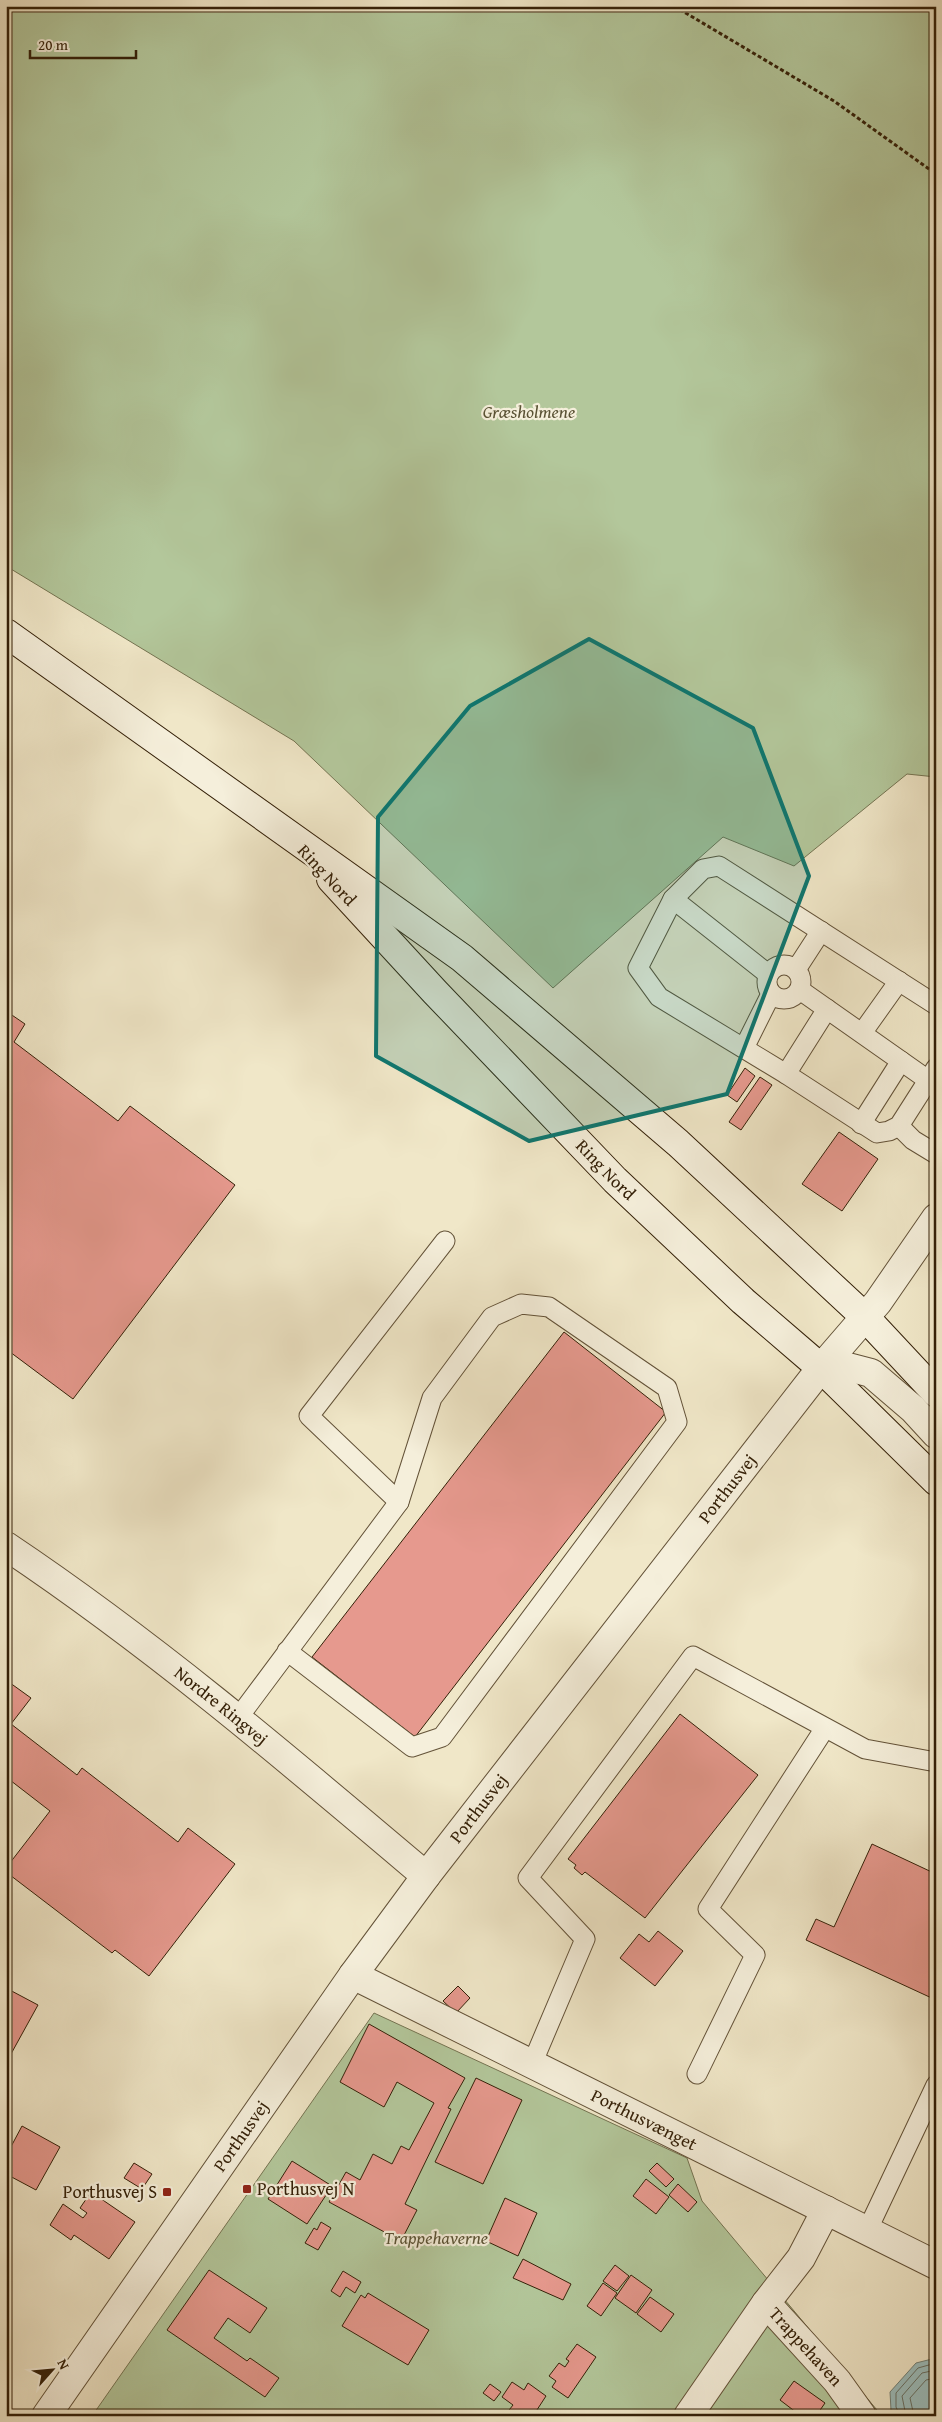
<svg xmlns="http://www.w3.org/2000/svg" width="942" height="2422" font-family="'Gentium Book Plus',serif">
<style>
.green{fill:#b3c79b;stroke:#747452}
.water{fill:#9cbebd;stroke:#727f75}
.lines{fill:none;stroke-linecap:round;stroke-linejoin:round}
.shore{stroke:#686f62;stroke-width:1}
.building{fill:#e6998e;stroke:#342008}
.service-casing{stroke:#635238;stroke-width:21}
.minor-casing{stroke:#635238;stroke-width:30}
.tertiary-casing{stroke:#635238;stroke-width:30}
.secondary-casing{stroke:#342008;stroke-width:30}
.path{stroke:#342008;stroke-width:3;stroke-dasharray:4 2.5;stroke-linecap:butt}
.service{stroke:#f5efdb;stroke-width:19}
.minor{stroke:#f5efdb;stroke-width:28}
.tertiary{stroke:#f5efdb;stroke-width:28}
.secondary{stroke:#f5efdb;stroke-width:28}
.marked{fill:#0f766e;fill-opacity:0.2;stroke:#0f766e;stroke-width:4;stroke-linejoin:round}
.poi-dot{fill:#8f2418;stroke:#f5efdb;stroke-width:2}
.labels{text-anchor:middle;stroke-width:4.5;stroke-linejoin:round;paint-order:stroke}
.park-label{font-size:18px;font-style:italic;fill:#5a5234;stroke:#f5efdb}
.street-label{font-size:18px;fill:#342008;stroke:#f5efdb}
.poi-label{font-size:18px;fill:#342008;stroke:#f5efdb;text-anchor:start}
</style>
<rect width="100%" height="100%" fill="#f0e7c8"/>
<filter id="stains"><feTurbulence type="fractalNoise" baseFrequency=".004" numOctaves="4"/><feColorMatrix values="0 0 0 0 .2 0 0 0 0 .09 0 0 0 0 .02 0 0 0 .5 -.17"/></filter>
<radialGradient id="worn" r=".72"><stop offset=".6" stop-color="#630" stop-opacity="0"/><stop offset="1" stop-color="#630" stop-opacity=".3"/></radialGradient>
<g class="green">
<polygon points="6,6 936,6 936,777 907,774 794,866 723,837 553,988 294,741 6,566"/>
<polygon points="374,2013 687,2158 702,2201 882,2416 92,2416"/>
</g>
<polygon class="water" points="936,2358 936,2416 897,2416 891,2410 890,2392 916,2363"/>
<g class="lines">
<g class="shore">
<polyline points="900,2416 896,2407 896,2393 918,2368 936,2363"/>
<polyline points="906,2416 902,2396 922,2373 936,2370"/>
<polyline points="914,2416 910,2398 926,2380 936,2378"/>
</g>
</g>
<g class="building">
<polygon points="6,1011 25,1024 14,1042 118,1121 130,1106 235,1185 73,1399 6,1349"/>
<polygon points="745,1068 755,1076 737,1102 727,1095"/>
<polygon points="760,1077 772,1085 741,1130 729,1122"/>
<polygon points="839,1132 878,1159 842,1211 802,1184"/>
<polygon points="564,1332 666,1412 415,1737 312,1657"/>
<polygon points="6,1680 31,1698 11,1724 77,1775 82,1768 178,1842 188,1828 235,1864 149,1976 115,1950 112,1953 6,1872 6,1868 50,1811 6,1777"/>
<polygon points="680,1714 758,1775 645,1918 585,1872 582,1875 574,1868 576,1865 568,1859"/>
<polygon points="872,1844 936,1874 936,2000 806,1940 816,1919 834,1927"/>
<polygon points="658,1931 683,1951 655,1986 620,1958 639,1934 649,1942"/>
<polygon points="458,1986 470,1998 456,2013 443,2001"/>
<polygon points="6,1988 38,2005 6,2063"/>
<polygon points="369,2024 465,2078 448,2108 451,2109 405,2204 417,2210 401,2241 329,2202 346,2172 360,2180 373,2154 392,2164 401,2146 409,2150 434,2103 397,2082 384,2107 340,2082"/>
<polygon points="476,2078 522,2100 483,2184 435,2162"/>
<polygon points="22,2126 60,2147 36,2190 6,2174 6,2156"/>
<polygon points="292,2161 332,2186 307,2224 268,2199"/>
<polygon points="134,2163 152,2174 142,2189 124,2178"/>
<polygon points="657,2163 674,2179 666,2187 649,2171"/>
<polygon points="646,2179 669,2197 656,2214 633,2196"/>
<polygon points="678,2184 697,2202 688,2212 669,2195"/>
<polygon points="91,2192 135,2222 109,2259 74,2235 71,2240 50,2225 63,2204 83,2218 87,2213 80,2208"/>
<polygon points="505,2198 537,2213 518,2256 486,2241"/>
<polygon points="321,2222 331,2228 318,2250 305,2243 314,2228 317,2230"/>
<polygon points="523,2259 571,2284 563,2300 513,2278"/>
<polygon points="615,2265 629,2276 617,2291 603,2281"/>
<polygon points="209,2270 267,2308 250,2333 228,2318 214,2338 247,2361 250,2358 279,2378 265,2397 167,2330"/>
<polygon points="343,2271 361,2282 355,2293 346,2287 340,2297 331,2291"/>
<polygon points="631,2275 652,2290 636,2313 615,2298"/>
<polygon points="603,2283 617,2293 601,2316 587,2306"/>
<polygon points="368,2293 429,2330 408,2365 342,2326 361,2295 365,2298"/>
<polygon points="650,2297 674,2314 661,2332 637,2314"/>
<polygon points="577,2344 596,2357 568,2398 552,2387 556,2381 549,2376 559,2363 565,2367 569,2361 566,2359"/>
<polygon points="794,2381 825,2403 816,2416 801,2416 780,2400"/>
<polygon points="512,2382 524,2390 528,2383 546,2396 533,2416 506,2414 513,2405 502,2397"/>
<polygon points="490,2384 501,2392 494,2401 483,2393"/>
</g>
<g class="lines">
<defs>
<g id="service">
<polyline points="673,899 768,974"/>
<circle cx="784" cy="982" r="17"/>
<polyline points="797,968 821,931"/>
<polyline points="800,990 928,1080"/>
<polyline points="936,1005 719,866 703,869 673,899 638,968 659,997 786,1074 877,1133 889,1131 899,1126 936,1068"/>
<polyline points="862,1033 899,981"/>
<polyline points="744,1048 771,994"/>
<polyline points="786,1074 827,1009"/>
<polyline points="861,1124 901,1061"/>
<polyline points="899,1126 913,1140 936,1154"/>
<polyline points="399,1502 309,1416 445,1241"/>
<polyline points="238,1718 399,1502 432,1398 492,1317 521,1304 549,1307 667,1388 677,1422 442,1737 412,1747 287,1651"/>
<polyline points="532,2064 585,1939 528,1878 693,1656 865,1749 936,1762"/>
<polyline points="697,2074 755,1955 708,1909 825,1728"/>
<polyline points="867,2231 936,2085"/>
</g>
<g id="minor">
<path id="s1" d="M353,1975L936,2265"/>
<path id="s2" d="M766,2303L837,2381L862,2416"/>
<polyline points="688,2416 766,2303 801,2258 826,2210"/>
</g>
<g id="tertiary">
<polyline points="821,1368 848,1367 871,1373 913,1409 936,1434"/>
<path id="s3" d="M6,1546C154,1645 290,1761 426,1876"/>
<path id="s4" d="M46,2416L353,1975L426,1876L821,1368L878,1302L936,1218"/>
</g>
<g id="secondary">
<polyline points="6,633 462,958 678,1143 865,1317 936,1393"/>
<path id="s5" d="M331,879L435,992L615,1180L743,1301L821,1368L936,1481"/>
</g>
</defs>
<use href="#service" class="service-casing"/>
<use href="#minor" class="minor-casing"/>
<use href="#tertiary" class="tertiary-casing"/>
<use href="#secondary" class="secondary-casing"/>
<polyline class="path" points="674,6 834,101 936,174"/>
<use href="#service" class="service"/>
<use href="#minor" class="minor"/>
<use href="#tertiary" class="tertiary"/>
<use href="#secondary" class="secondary"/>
</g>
<path class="marked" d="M589,639L753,728L809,876L727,1094L529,1141L376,1056L378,817L470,706Z"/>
<g class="poi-dot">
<rect x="242" y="2184" width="10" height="10" rx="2.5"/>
<rect x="162" y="2187" width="10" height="10" rx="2.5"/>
</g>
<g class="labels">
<g class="park-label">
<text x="529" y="418">Græsholmene</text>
<text x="436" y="2244">Trappehaverne</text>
</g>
<g class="street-label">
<text transform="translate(327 875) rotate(47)" y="6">Ring Nord</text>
<text dy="6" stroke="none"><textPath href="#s5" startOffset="400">Ring Nord</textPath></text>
<text dy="6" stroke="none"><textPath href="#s4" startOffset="1151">Porthusvej</textPath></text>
<text dy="6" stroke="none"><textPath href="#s3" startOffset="268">Nordre Ringvej</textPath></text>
<text dy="6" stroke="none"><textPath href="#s4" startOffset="746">Porthusvej</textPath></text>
<text dy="6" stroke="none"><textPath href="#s1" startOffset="325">Porthusvænget</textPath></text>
<text dy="6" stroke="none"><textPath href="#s4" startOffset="341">Porthusvej</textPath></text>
<text dy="6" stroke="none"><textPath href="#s2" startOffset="59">Trappehaven</textPath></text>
</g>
<g class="poi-label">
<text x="257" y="2195">Porthusvej N</text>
<text x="157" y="2198" text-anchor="end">Porthusvej S</text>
</g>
</g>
<rect width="942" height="2422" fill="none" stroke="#f0e7c8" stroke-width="25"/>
<rect x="8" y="8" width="927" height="2407" fill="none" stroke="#342008" stroke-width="2.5"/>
<rect x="12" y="12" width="917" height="2397" fill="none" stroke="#342008"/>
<g transform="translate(52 2370) rotate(63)" stroke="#f5efdb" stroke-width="4" paint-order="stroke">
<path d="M0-4L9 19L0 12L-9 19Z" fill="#342008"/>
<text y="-8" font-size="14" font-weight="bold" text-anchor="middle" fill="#342008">N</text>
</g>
<path d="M30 50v8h106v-8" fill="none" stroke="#342008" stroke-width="2.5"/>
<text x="38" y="50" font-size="15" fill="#342008" stroke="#f5efdb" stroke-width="4" paint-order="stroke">20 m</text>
<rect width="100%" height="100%" filter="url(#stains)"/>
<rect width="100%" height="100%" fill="url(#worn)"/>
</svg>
